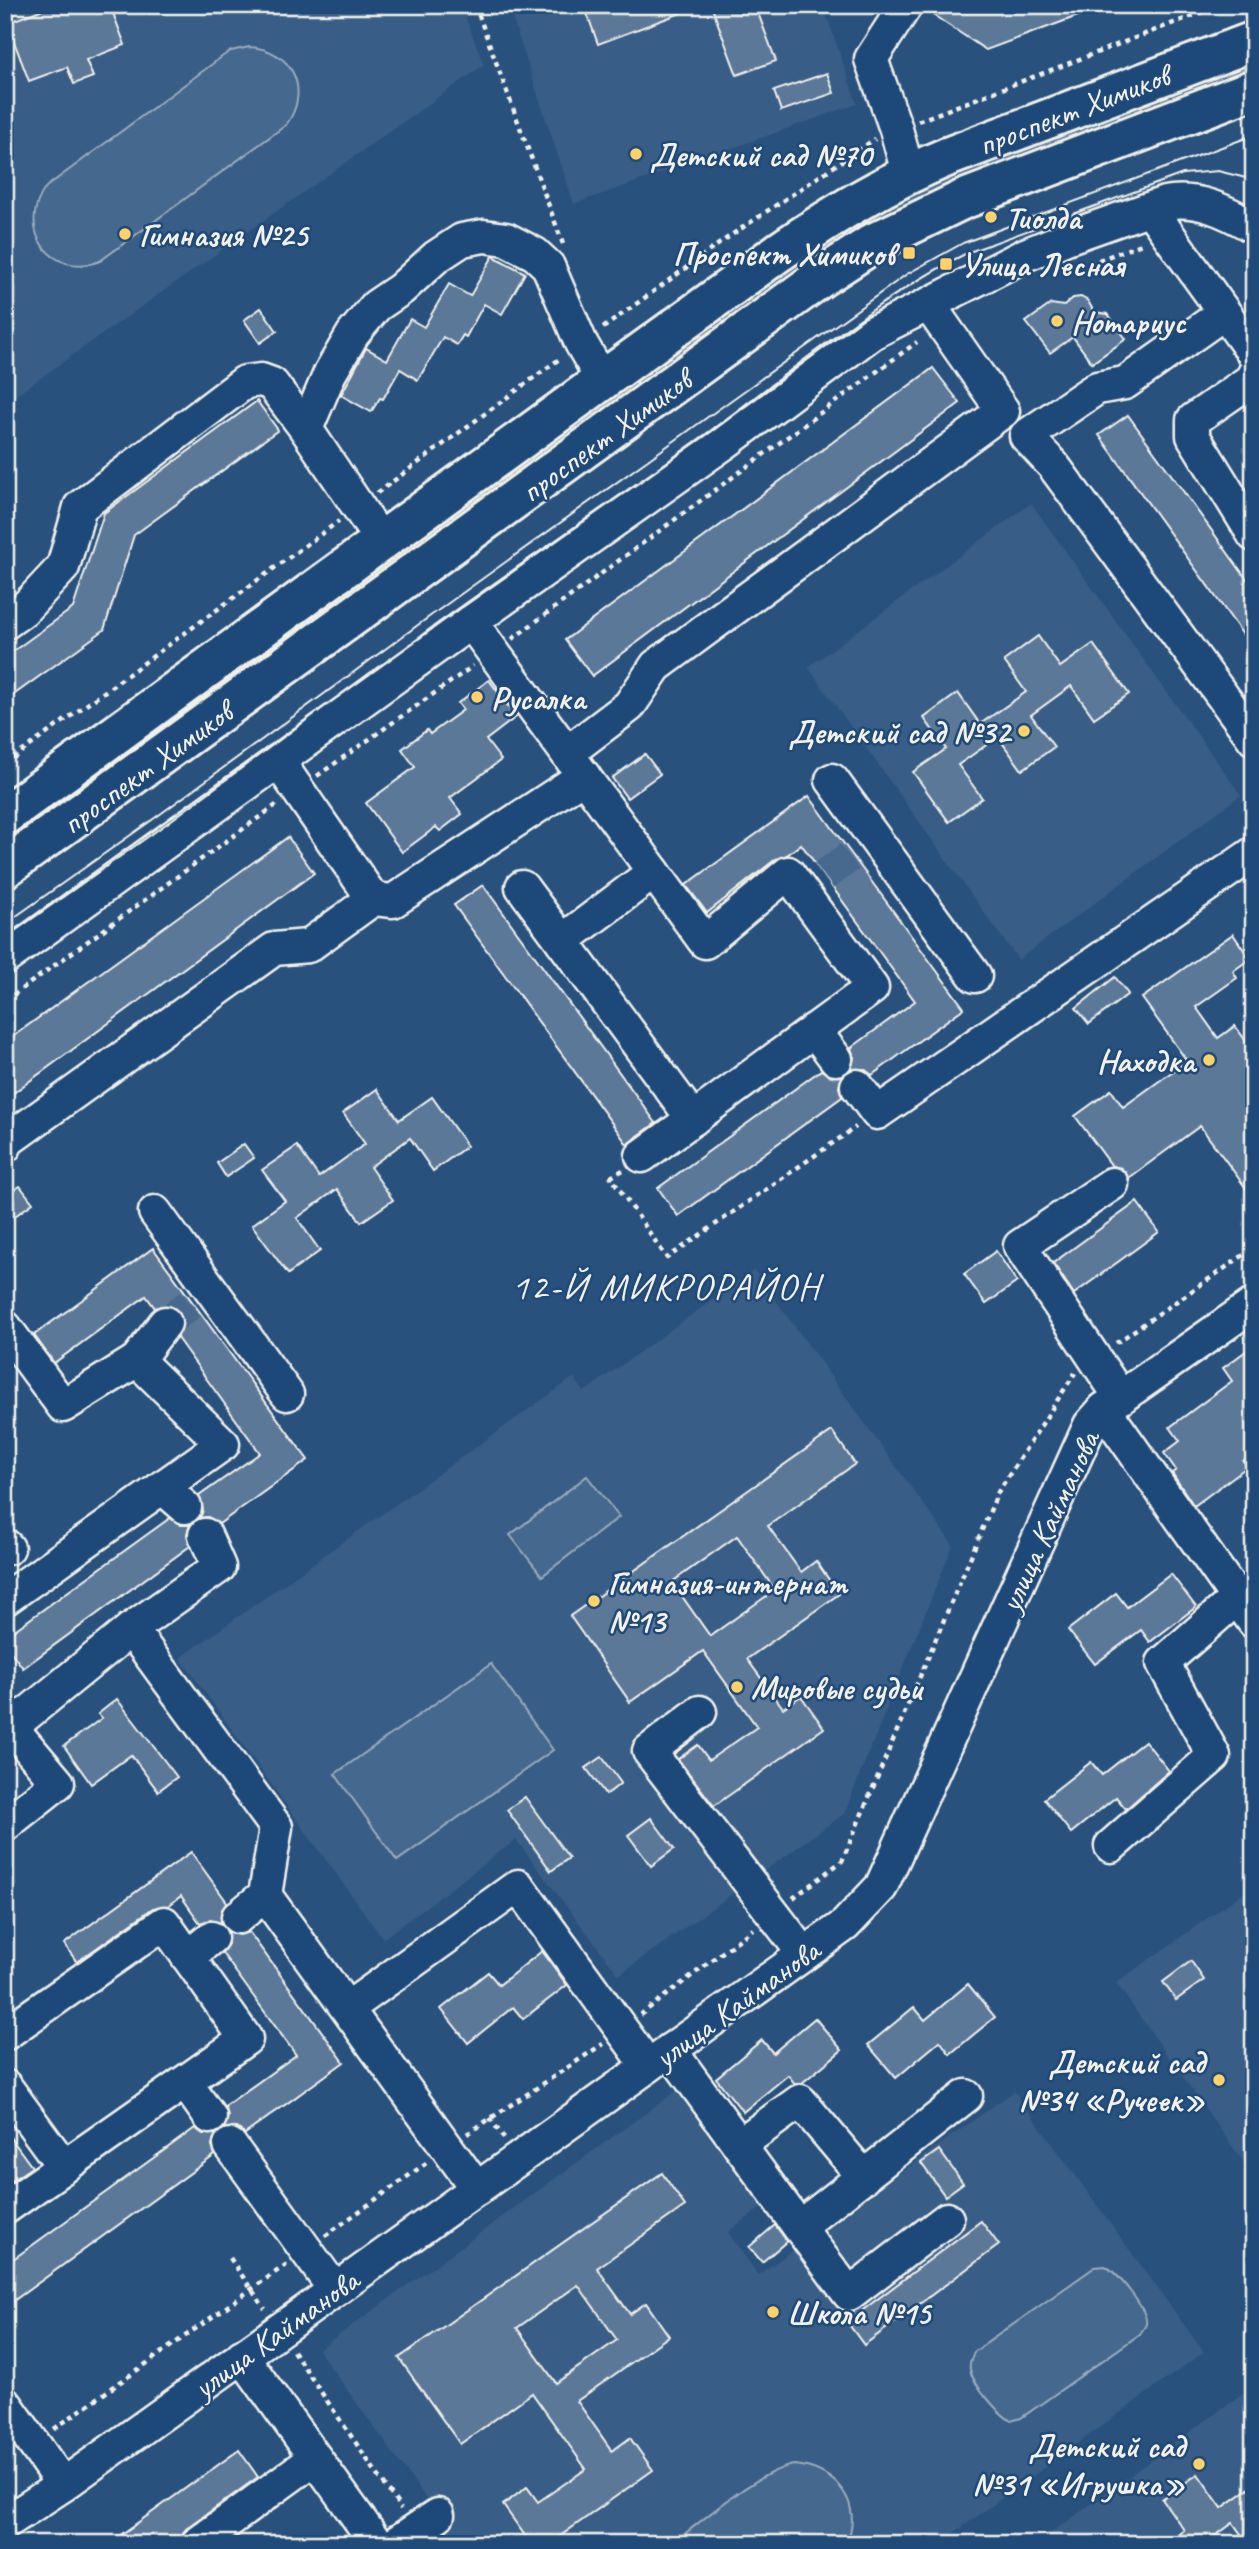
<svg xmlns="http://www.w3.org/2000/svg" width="1259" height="2549" font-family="Caveat,sans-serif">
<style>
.built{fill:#375d86}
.green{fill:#45688e;stroke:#9cacbb;stroke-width:2}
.building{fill:#5b7899;stroke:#f4f1e8;stroke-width:2;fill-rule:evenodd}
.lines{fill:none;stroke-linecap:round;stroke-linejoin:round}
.minor-tunnel{stroke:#47698e;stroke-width:32;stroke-dasharray:32 16;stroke-linecap:butt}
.minor-casing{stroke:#f4f1e8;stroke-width:37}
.major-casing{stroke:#f4f1e8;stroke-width:44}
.path{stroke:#f4f1e8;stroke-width:4.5;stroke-dasharray:5 5;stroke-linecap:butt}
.minor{stroke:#1f4a7a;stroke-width:32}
.major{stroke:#1f4a7a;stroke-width:38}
.tram{stroke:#f4f1e8;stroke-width:2}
.poi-dot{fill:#ffd166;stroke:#1f4a7a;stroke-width:2.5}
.labels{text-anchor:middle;stroke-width:5;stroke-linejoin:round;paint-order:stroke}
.street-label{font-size:33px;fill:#f4f1e8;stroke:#1f4a7a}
.poi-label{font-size:33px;font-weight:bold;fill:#f4f1e8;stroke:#1f4a7a;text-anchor:start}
.quarter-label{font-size:37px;letter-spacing:2px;fill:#f4f1e8;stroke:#1f4a7a}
</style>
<rect width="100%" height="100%" fill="#28517e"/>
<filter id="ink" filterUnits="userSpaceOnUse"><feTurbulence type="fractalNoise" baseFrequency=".0143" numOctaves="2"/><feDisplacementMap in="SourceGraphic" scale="14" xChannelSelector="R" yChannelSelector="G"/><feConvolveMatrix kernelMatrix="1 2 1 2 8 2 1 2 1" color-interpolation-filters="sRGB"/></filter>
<g filter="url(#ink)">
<g class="built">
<polygon points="5,5 461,5 484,65 5,403"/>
<polygon points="508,5 823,5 857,104 574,204"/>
<polygon points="1031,503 1241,795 1018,960 808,667"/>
<polygon points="754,1270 953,1545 844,1814 619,1975 516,1840 383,1939 180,1658 574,1377 584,1392"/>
<polygon points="1254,1885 1254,2177 1116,1983"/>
<polygon points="683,2086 768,2203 728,2232 758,2275 1014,2091 1204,2352 939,2544 459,2544 318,2350"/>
<polygon points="1254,2385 1254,2544 1036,2544"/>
</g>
<g class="green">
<path d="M249,47C292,49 312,90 286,125L100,261C51,279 15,229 46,187L223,56L231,51Z"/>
<polygon points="1254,59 1254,71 957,182 866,226 5,851 5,837 806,253 914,190"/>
<polygon points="587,1476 619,1517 542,1576 510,1535"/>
<polygon points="491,1664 553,1750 397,1861 335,1774"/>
<path d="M1105,2266C1116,2271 1149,2311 1146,2324C1145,2328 1142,2330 1140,2334L1021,2418L1011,2421C998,2413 976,2387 971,2373C968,2365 971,2359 974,2352L1095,2267Z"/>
<path d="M794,2465C835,2468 865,2503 846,2544H672C702,2521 759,2470 794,2465Z"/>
</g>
<g class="building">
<polygon points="53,5 110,5 125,45 86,60 93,77 74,84 67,67 29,81 7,23"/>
<polygon points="584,5 697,5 697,7 598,44"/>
<polygon points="711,5 755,5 776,61 737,75"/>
<polygon points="924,5 981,5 989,11 1005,5 1102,5 1102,7 986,50 924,9"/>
<polygon points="827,73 834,93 781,111 774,91"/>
<polygon points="493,256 525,273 502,314 484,304 466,337 463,335 457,345 443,337 418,380 400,369 383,399 380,398 371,412 341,395 366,348 387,360 410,319 424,327 449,284 470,296"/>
<polygon points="1081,297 1088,301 1094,312 1108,314 1126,339 1092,363 1073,337 1050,353 1026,322 1051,304 1064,306 1073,298"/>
<polygon points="261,308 277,331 260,343 244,320"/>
<polygon points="933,368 960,403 592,676 565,640"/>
<polygon points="257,401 278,430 134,535 104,630 5,701 5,657 73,608 104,513"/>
<polygon points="1128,415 1254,589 1254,650 1099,435"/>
<polygon points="1038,636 1060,667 1093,644 1129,694 1094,718 1071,686 1031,715 1054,747 1022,770 998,737 958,765 982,798 949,822 913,772 946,749 924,718 958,693 980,724 1026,692 1004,661"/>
<polygon points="489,680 516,717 486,740 501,760 450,798 462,814 440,831 436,827 402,852 366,803 415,767 402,749 427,730 430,734 463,710 458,703"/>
<polygon points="645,754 660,774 627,798 612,778"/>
<polygon points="809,796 964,1008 872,1075 864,1069 851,1069 854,1057 851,1048 915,1001 801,844 787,855 776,859 707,913 686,885"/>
<polygon points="288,837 314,873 5,1099 5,1042"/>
<polygon points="483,885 656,1123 627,1144 454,905"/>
<polygon points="1233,934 1250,959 1233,971 1237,978 1196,1007 1218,1038 1235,1026 1254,1052 1254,1199 1200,1126 1129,1178 1121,1168 1112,1166 1075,1116 1111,1090 1123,1107 1187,1061 1142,998"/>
<polygon points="1115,977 1128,994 1089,1024 1076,1008"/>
<polygon points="821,1070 830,1076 842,1076 839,1087 842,1097 678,1216 658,1188"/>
<polygon points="377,1089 399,1120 432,1097 467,1146 433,1171 410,1138 370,1167 393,1200 361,1222 337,1189 297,1218 320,1251 288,1274 252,1225 285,1201 262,1170 297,1146 319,1177 365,1144 343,1113"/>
<polygon points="244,1144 254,1158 226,1177 217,1163"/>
<polygon points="20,1186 33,1203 5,1223 5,1196"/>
<polygon points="1137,1202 1159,1232 1074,1294 1053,1263"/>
<polygon points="153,1248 308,1460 219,1524 208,1517 200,1518 203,1510 199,1496 260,1453 177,1338 183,1325 182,1317 177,1309 167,1305 155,1308 146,1296 54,1363 34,1335"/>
<polygon points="996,1251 1017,1282 986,1304 964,1274"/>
<polygon points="1254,1345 1254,1453 1243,1461 1248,1466 1194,1506 1172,1473 1176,1470 1164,1453 1180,1441 1170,1427 1232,1381 1223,1368"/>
<path d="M832,1431L855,1464L768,1526L801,1572L816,1561L839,1594L747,1659L783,1708L801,1696L824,1728L714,1806L678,1759L698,1745L709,1760L757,1727L703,1651L630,1702L570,1616ZM737,1536L775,1590L710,1636L672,1582Z"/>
<polygon points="170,1518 181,1525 190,1525 187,1534 190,1546 23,1668 5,1644 5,1637"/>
<polygon points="1171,1574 1196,1607 1150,1642 1141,1630 1095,1664 1068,1630 1116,1593 1127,1607"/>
<polygon points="117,1699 177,1777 158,1791 131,1755 91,1784 64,1746 102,1718 98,1714"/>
<polygon points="1145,1741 1169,1771 1126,1809 1116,1797 1071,1833 1044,1799 1091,1762 1102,1775"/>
<polygon points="602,1757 621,1783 606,1795 586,1768"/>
<polygon points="525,1797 569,1858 551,1871 507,1810"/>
<polygon points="651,1818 674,1849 651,1866 628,1835"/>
<polygon points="191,1852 227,1902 221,1911 221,1923 209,1920 200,1923 181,1896 168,1906 153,1908 77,1962 64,1944"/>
<polygon points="228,1932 240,1935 249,1932 344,2062 245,2134 237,2128 224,2128 228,2116 225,2106 296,2055 222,1953 228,1944"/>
<polygon points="542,1951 567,1985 523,2019 513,2007 468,2043 441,2009 488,1972 499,1985"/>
<polygon points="1191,1961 1204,1980 1176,2000 1163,1982"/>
<polygon points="968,1984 995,2017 950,2054 940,2041 896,2078 868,2045 914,2007 925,2020"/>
<polygon points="815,2018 842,2050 802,2083 795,2084 788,2075 743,2112 716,2078 762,2040 773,2053"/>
<polygon points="195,2128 203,2134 216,2134 212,2146 215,2155 5,2307 5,2265"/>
<polygon points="5,2130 32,2167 5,2185"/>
<polygon points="939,2150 963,2183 945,2196 921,2163"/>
<path d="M662,2173L685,2206L597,2268L630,2314L646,2303L669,2336L577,2401L612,2451L630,2438L653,2470L549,2544H531L503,2505L527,2487L538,2502L586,2469L532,2393L460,2444L399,2358ZM578,2285L617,2340L556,2383L517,2328Z"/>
<polygon points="981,2221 999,2245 864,2345 847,2322"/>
<polygon points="775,2225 787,2241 762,2262 749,2247"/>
<polygon points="239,2450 258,2477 186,2529 174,2544 108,2544"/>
<polygon points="1198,2474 1222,2508 1254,2485 1254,2544 1248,2544 1233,2523 1204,2544 1166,2544 1184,2530 1162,2499"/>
</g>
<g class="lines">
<g class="minor-tunnel">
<polyline points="824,876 852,855"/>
<polyline points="165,1323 193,1302"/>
</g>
<defs>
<g id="minor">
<polyline points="906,5 871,59 896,129 908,173"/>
<polyline points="1150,209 1254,354"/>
<polyline points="1224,313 1125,383 1097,388 1026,436 1053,465 1254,739"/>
<polyline points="1254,374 1251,380 1193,420 1193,436 1254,535"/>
<polyline points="381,541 306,429 330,373 353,334 376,306 401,289 436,257 462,240 484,236 506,239 535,254 548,266 581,343 603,381"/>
<polyline points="471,622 705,942 788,873 872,988 642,1156"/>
<polyline points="5,623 23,610 63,567 80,507 245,382 261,380 272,384 306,429"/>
<polyline points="567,753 629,706 656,666 1003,411 929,305"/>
<polyline points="278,761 373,899"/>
<polyline points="832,780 975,976"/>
<polyline points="654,872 562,941 693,1119"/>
<polyline points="522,887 562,941"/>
<path d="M5,958L471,622L726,442L872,333L1025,255L1069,237L1165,203C1198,197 1226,211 1254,227"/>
<polyline points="814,1030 836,1059"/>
<polyline points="857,1086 877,1113 1254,853"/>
<polyline points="5,1146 8,1140 274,949 308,946 373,899 393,901 584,776"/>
<polyline points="1112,1184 1020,1246 1121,1398"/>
<polyline points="155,1212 287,1394"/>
<polyline points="5,1327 63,1406 137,1360 223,1444 5,1599"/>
<polyline points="137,1360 165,1323"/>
<polyline points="1104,1409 1254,1622"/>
<polyline points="162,1487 185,1507"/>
<polyline points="5,1545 8,1548"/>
<polyline points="131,1629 276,1827 265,1895 477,2189"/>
<polyline points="700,1712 649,1751 804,1954"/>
<polyline points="5,1720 58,1783 5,1825"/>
<polyline points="11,1727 131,1629 219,1567 205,1535"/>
<polyline points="1111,1846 1214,1756 1163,1663 1237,1598"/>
<polyline points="238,1917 265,1895"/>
<polyline points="188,1957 211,1938"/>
<polyline points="348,2008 518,1886 648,2066"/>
<polyline points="5,2034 164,1923 246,2039 5,2208"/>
<polyline points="670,2050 799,2227 966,2096"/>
<polyline points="185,2082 210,2117"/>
<polyline points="5,2086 64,2167"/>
<polyline points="230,2145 335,2290"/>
<polyline points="739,2145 800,2101 864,2177"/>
<polyline points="799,2227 849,2294 947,2219"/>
<polyline points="242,2356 377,2544"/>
<polyline points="5,2403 63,2485"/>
<polyline points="5,2523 63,2485 845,1925 881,1887 1090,1425 1104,1409 1254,1304"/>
<polyline points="197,2544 315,2458"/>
<polyline points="394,2544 438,2515"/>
</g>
<g id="major">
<path d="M5,815L779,252C833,215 886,182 947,157L1254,41"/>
<polyline points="5,868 823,276 875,242 962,200 1254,89"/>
</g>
</defs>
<use href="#minor" class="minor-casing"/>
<use href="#major" class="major-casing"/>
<g class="path">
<polyline points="475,5 563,244"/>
<polyline points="918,121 1221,5"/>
<polyline points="1079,263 1091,263 1144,243"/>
<polyline points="603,328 730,236 875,139"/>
<polyline points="377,493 562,357"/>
<polyline points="512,639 917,342"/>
<polyline points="5,764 339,521"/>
<polyline points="317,776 473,666"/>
<polyline points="5,1001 279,803"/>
<polyline points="623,1170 611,1177 667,1258 856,1127"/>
<polyline points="1116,1343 1254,1248"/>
<polyline points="793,1898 842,1861 998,1492 1075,1373"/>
<polyline points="640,2015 753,1929"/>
<polyline points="490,2118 505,2140"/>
<polyline points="467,2134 603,2044"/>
<polyline points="325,2236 429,2161"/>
<polyline points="230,2258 265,2309"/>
<polyline points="293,2351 401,2509"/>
<polyline points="54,2429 287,2264"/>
<polyline points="5,2464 13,2458"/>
</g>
<use href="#minor" class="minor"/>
<use href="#major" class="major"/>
<g class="tram">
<path d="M419,637C515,567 614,501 710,431C793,370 877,298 969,252L1183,174L1218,171L1254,180"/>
<polyline points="5,924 159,815 422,622 907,274 963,243 1254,135"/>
<polyline points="5,938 166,824 382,664"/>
</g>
</g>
</g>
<g class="poi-dot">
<circle cx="636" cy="154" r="7"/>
<circle cx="991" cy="217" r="7"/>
<circle cx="125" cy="234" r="7"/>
<rect x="902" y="246" width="14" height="14" rx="3.5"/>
<rect x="939" y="257" width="14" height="14" rx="3.5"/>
<circle cx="1057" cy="321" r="7"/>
<circle cx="477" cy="697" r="7"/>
<circle cx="1024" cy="731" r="7"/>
<circle cx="1209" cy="1060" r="7"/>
<circle cx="594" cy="1601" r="7"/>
<circle cx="737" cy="1687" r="7"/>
<circle cx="1219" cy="2080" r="7"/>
<circle cx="773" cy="2312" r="7"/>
<circle cx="1199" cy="2464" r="7"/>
</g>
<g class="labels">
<g class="street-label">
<text transform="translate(1073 109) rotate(-21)" y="12">проспект Химиков</text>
<text transform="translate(605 435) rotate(-36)" y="12">проспект Химиков</text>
<text transform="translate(146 767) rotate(-36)" y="12">проспект Химиков</text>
<text transform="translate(1048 1521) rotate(-65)" y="12">улица Кайманова</text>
<text transform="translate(736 2003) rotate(-36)" y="12">улица Кайманова</text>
<text transform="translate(275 2333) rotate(-36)" y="12">улица Кайманова</text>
</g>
<g class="poi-label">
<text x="650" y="166">Детский сад №70</text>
<text x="1005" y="229">Тиолда</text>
<text x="139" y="246">Гимназия №25</text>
<text x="895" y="265" text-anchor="end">Проспект Химиков</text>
<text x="960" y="276">Улица Лесная</text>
<text x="1071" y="333">Нотариус</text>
<text x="491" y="709">Русалка</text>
<text x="1010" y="743" text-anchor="end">Детский сад №32</text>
<text x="1195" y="1072" text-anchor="end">Находка</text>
<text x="608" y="1594">Гимназия-интернат<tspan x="608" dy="38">№13</tspan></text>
<text x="751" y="1699">Мировые судьи</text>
<text x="1205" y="2073" text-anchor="end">Детский сад<tspan x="1205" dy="38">№34 «Ручеек»</tspan></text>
<text x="787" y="2324">Школа №15</text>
<text x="1185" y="2457" text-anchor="end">Детский сад<tspan x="1185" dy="38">№31 «Игрушка»</tspan></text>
</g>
<g class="quarter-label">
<text x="666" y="1299">12-Й МИКРОРАЙОН</text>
</g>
</g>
<rect width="1259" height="2549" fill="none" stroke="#1f4a7a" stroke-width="28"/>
<rect x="14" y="14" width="1231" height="2521" fill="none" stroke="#f4f1e8" stroke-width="2.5" filter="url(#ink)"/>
</svg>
